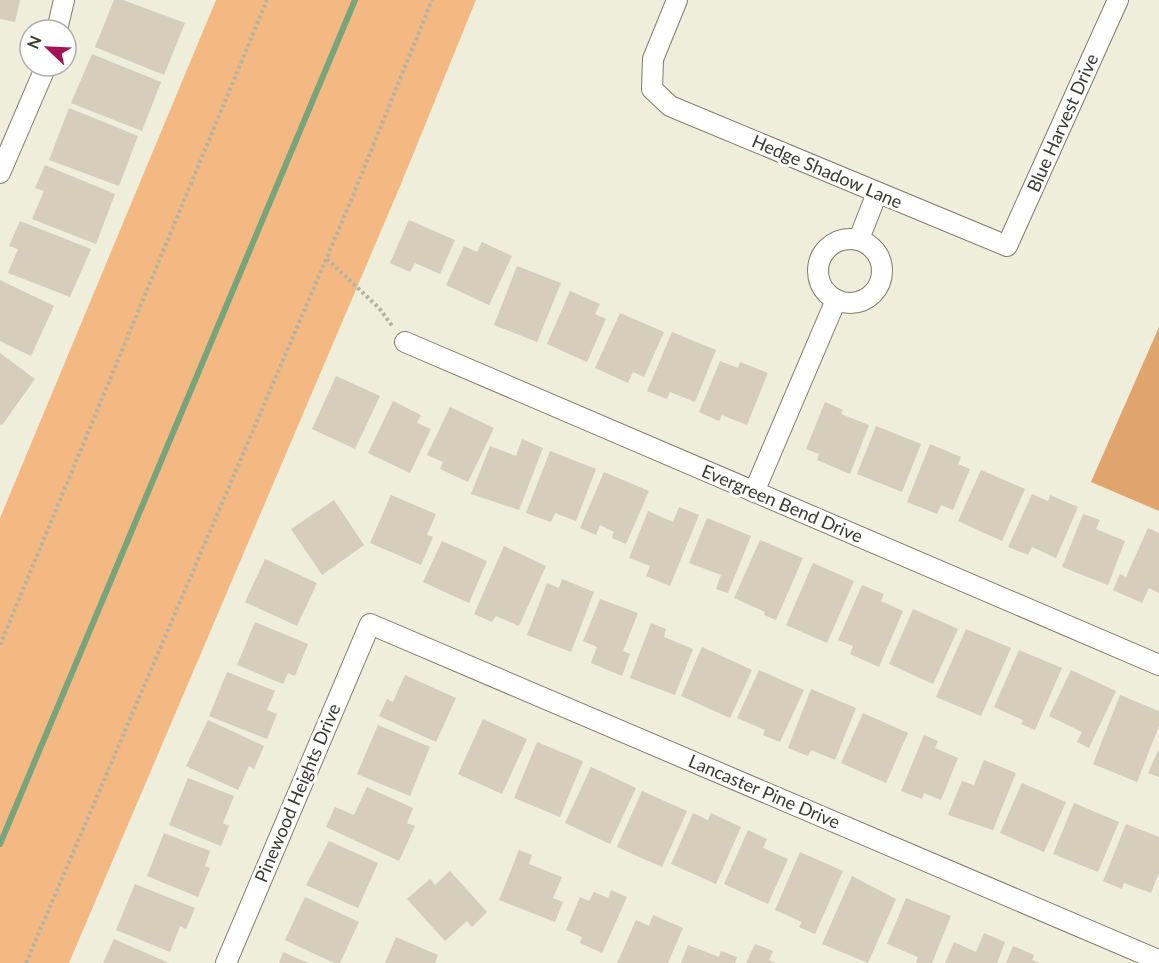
<svg xmlns="http://www.w3.org/2000/svg" width="1159" height="963" font-family="Lato,sans-serif">
<style>
.green{fill:#f4b982}
.forest{fill:#e0a56c}
.lines{fill:none;stroke-linecap:round;stroke-linejoin:round}
.stream{stroke:#77a47b;stroke-width:6}
.building{fill:#d6cdbb}
.minor-casing{stroke:#7e7d6b;stroke-width:22}
.path{stroke:#b3b3a3;stroke-width:4;stroke-dasharray:3 3;stroke-linecap:butt}
.minor{stroke:#fff;stroke-width:20}
.labels{text-anchor:middle;stroke-width:6;stroke-linejoin:round;paint-order:stroke}
.street-label{font-size:18px;fill:#3a3a32;stroke:#fff}
</style>
<rect width="100%" height="100%" fill="#eeeeda"/>
<polygon class="green" points="216,0 476,0 401,184 69,963 0,963 0,518"/>
<polygon class="forest" points="1159,327 1159,511 1091,482"/>
<g class="lines">
<polyline class="stream" points="0,844 355,0"/>
</g>
<g class="building">
<polygon points="0,0 20,0 15,22 0,19"/>
<polygon points="114,0 123,0 185,23 164,75 95,47"/>
<polygon points="92,54 161,82 142,131 71,103"/>
<polygon points="69,108 138,136 119,186 49,160"/>
<polygon points="45,165 115,194 96,244 32,219 44,191 35,188"/>
<polygon points="409,220 455,240 440,274 415,263 410,272 390,263"/>
<polygon points="20,221 91,249 70,297 8,273 18,249 9,246"/>
<polygon points="482,242 512,256 489,305 446,285 464,246 477,252"/>
<polygon points="517,266 561,283 537,342 494,325"/>
<polygon points="0,280 54,306 31,356 0,341"/>
<polygon points="570,291 600,304 595,314 606,319 587,362 547,344"/>
<polygon points="620,313 664,332 644,377 633,372 628,383 595,368"/>
<polygon points="672,332 716,350 695,402 670,392 667,399 647,391"/>
<polygon points="0,353 35,379 2,425 0,424"/>
<polygon points="720,361 738,368 740,362 768,373 747,425 722,415 719,421 699,412"/>
<polygon points="336,376 380,396 355,449 312,429"/>
<polygon points="393,401 421,415 417,423 431,429 410,473 368,453"/>
<polygon points="825,402 843,410 841,414 869,425 850,474 817,460 819,454 806,449"/>
<polygon points="450,407 494,428 468,482 440,469 443,462 427,455"/>
<polygon points="876,426 921,444 902,492 857,474"/>
<polygon points="522,439 543,448 519,510 471,494 490,446 516,456"/>
<polygon points="930,444 961,457 958,464 970,469 953,510 941,505 937,514 907,502"/>
<polygon points="550,451 596,469 576,521 555,513 551,522 526,513"/>
<polygon points="981,470 1025,489 1002,541 958,521"/>
<polygon points="604,472 649,491 626,544 612,538 614,532 600,525 596,535 580,528"/>
<polygon points="1032,494 1048,501 1050,495 1078,507 1056,558 1032,547 1028,555 1008,547"/>
<polygon points="391,495 436,514 427,535 433,537 421,565 370,543"/>
<polygon points="334,500 364,545 322,575 291,529"/>
<polygon points="679,507 699,515 670,586 646,576 650,566 629,558 648,511 673,522"/>
<polygon points="1083,514 1100,520 1096,529 1125,541 1108,585 1062,567"/>
<polygon points="707,518 751,536 728,593 716,589 721,575 689,563"/>
<polygon points="1148,528 1159,533 1159,593 1149,588 1142,603 1113,590 1120,574 1126,577"/>
<polygon points="760,540 803,558 776,620 764,615 765,612 734,598"/>
<polygon points="442,541 487,561 469,603 423,582"/>
<polygon points="504,546 546,566 519,626 496,616 492,622 474,614"/>
<polygon points="265,559 317,583 297,626 245,602"/>
<polygon points="813,563 854,581 827,643 786,625"/>
<polygon points="562,579 594,592 571,652 527,635 547,583 559,588"/>
<polygon points="862,585 884,594 881,601 903,611 879,667 850,654 853,646 838,640"/>
<polygon points="600,599 638,613 623,651 630,654 622,676 591,663 597,647 583,641"/>
<polygon points="913,609 958,629 933,684 889,664"/>
<polygon points="255,622 308,644 295,676 288,673 283,684 237,665"/>
<polygon points="651,623 666,629 664,637 693,649 675,695 630,678"/>
<polygon points="966,629 1011,648 981,716 936,697"/>
<polygon points="702,647 752,670 730,718 681,696"/>
<polygon points="1019,650 1062,668 1035,730 1021,724 1023,720 994,707"/>
<polygon points="759,670 804,690 780,742 763,735 765,730 737,718"/>
<polygon points="1071,670 1116,691 1089,748 1077,742 1082,732 1049,716"/>
<polygon points="227,672 275,691 267,710 277,714 267,739 209,716"/>
<polygon points="405,675 456,698 436,742 379,716 387,699 393,702"/>
<polygon points="811,689 856,708 835,760 811,750 808,756 788,748"/>
<polygon points="1120,695 1159,711 1159,726 1137,782 1093,764"/>
<polygon points="863,713 908,733 886,783 841,763"/>
<polygon points="483,719 527,739 502,794 458,774"/>
<polygon points="208,720 264,746 254,769 249,766 238,790 186,766"/>
<polygon points="378,725 430,747 410,796 357,774"/>
<polygon points="924,735 938,741 935,748 958,758 941,800 924,793 922,799 901,791"/>
<polygon points="537,742 583,761 560,817 514,798"/>
<polygon points="1159,749 1159,777 1148,773"/>
<polygon points="984,760 1016,773 993,830 948,815 962,781 974,785"/>
<polygon points="591,767 636,788 610,844 565,823"/>
<polygon points="188,778 234,796 223,823 229,826 221,846 169,825"/>
<polygon points="1022,783 1066,802 1044,852 1000,833"/>
<polygon points="367,787 413,808 407,823 415,826 399,861 326,827 335,807 354,815"/>
<polygon points="642,791 687,811 662,867 617,847"/>
<polygon points="1074,803 1119,822 1098,872 1053,854"/>
<polygon points="693,813 708,820 711,813 741,827 716,884 671,864"/>
<polygon points="1126,824 1159,837 1159,872 1151,893 1124,883 1122,889 1103,881"/>
<polygon points="748,830 767,839 763,848 788,859 768,904 724,884"/>
<polygon points="164,833 210,851 205,866 210,868 198,897 147,876"/>
<polygon points="329,841 378,863 358,908 306,885"/>
<polygon points="519,850 532,855 529,864 562,877 553,898 563,902 555,922 499,900"/>
<polygon points="800,852 843,871 815,934 799,927 802,922 775,910"/>
<polygon points="450,871 487,912 472,927 467,921 445,941 407,899 430,879 435,885"/>
<polygon points="852,876 896,899 868,963 822,944"/>
<polygon points="135,884 195,908 186,929 180,926 170,952 116,930"/>
<polygon points="611,890 627,897 602,953 580,943 582,937 566,930 580,897 589,901 594,892 608,898"/>
<polygon points="305,897 359,922 340,963 334,963 285,940"/>
<polygon points="906,898 951,916 932,963 916,963 918,957 887,944"/>
<polygon points="653,915 683,928 668,963 617,963 636,920 649,926"/>
<polygon points="984,933 1005,942 997,963 945,963 954,942 976,952"/>
<polygon points="396,937 438,955 435,963 385,963"/>
<polygon points="114,939 169,963 103,963"/>
<polygon points="755,944 773,951 769,960 776,963 746,963"/>
<polygon points="688,945 719,957 721,951 737,957 735,963 681,963"/>
<polygon points="1013,946 1034,955 1032,960 1040,963 1006,963"/>
<polygon points="283,952 308,963 279,963"/>
</g>
<g class="lines">
<defs>
<g id="minor">
<polyline points="677,0 653,59 652,89 670,106 1007,246 1118,0"/>
<polyline points="57,30 64,0"/>
<polyline points="0,173 46,66"/>
<circle cx="850" cy="271" r="32"/>
<polyline points="859,239 877,193"/>
<polyline points="405,342 1159,665"/>
<polyline points="754,492 836,300"/>
<polyline points="226,963 370,624 1158,960"/>
</g>
</defs>
<use href="#minor" class="minor-casing"/>
<g class="path">
<polyline points="327,259 379,308 393,327"/>
<polyline points="0,645 267,0"/>
<polyline points="26,963 347,210 432,0"/>
</g>
<use href="#minor" class="minor"/>
</g>
<g class="labels">
<g class="street-label">
<text transform="translate(1063 123) rotate(-66)" y="6">Blue Harvest Drive</text>
<text transform="translate(827 172) rotate(23)" y="6">Hedge Shadow Lane</text>
<text transform="translate(782 504) rotate(23)" y="6">Evergreen Bend Drive</text>
<text transform="translate(764 792) rotate(23)" y="6">Lancaster Pine Drive</text>
<text transform="translate(298 793) rotate(-67)" y="6">Pinewood Heights Drive</text>
</g>
</g>
<g transform="translate(48 48) rotate(293)"><circle r="28" fill="#ffffff" stroke="#b0b0ad" stroke-width="1.5"/>
<path d="M0-4.5L10 22L0 15L-10 22Z" fill="#a41355"/>
<text y="-9" font-size="16" font-weight="bold" text-anchor="middle" fill="#3a3a32">N</text>
</g>
</svg>
